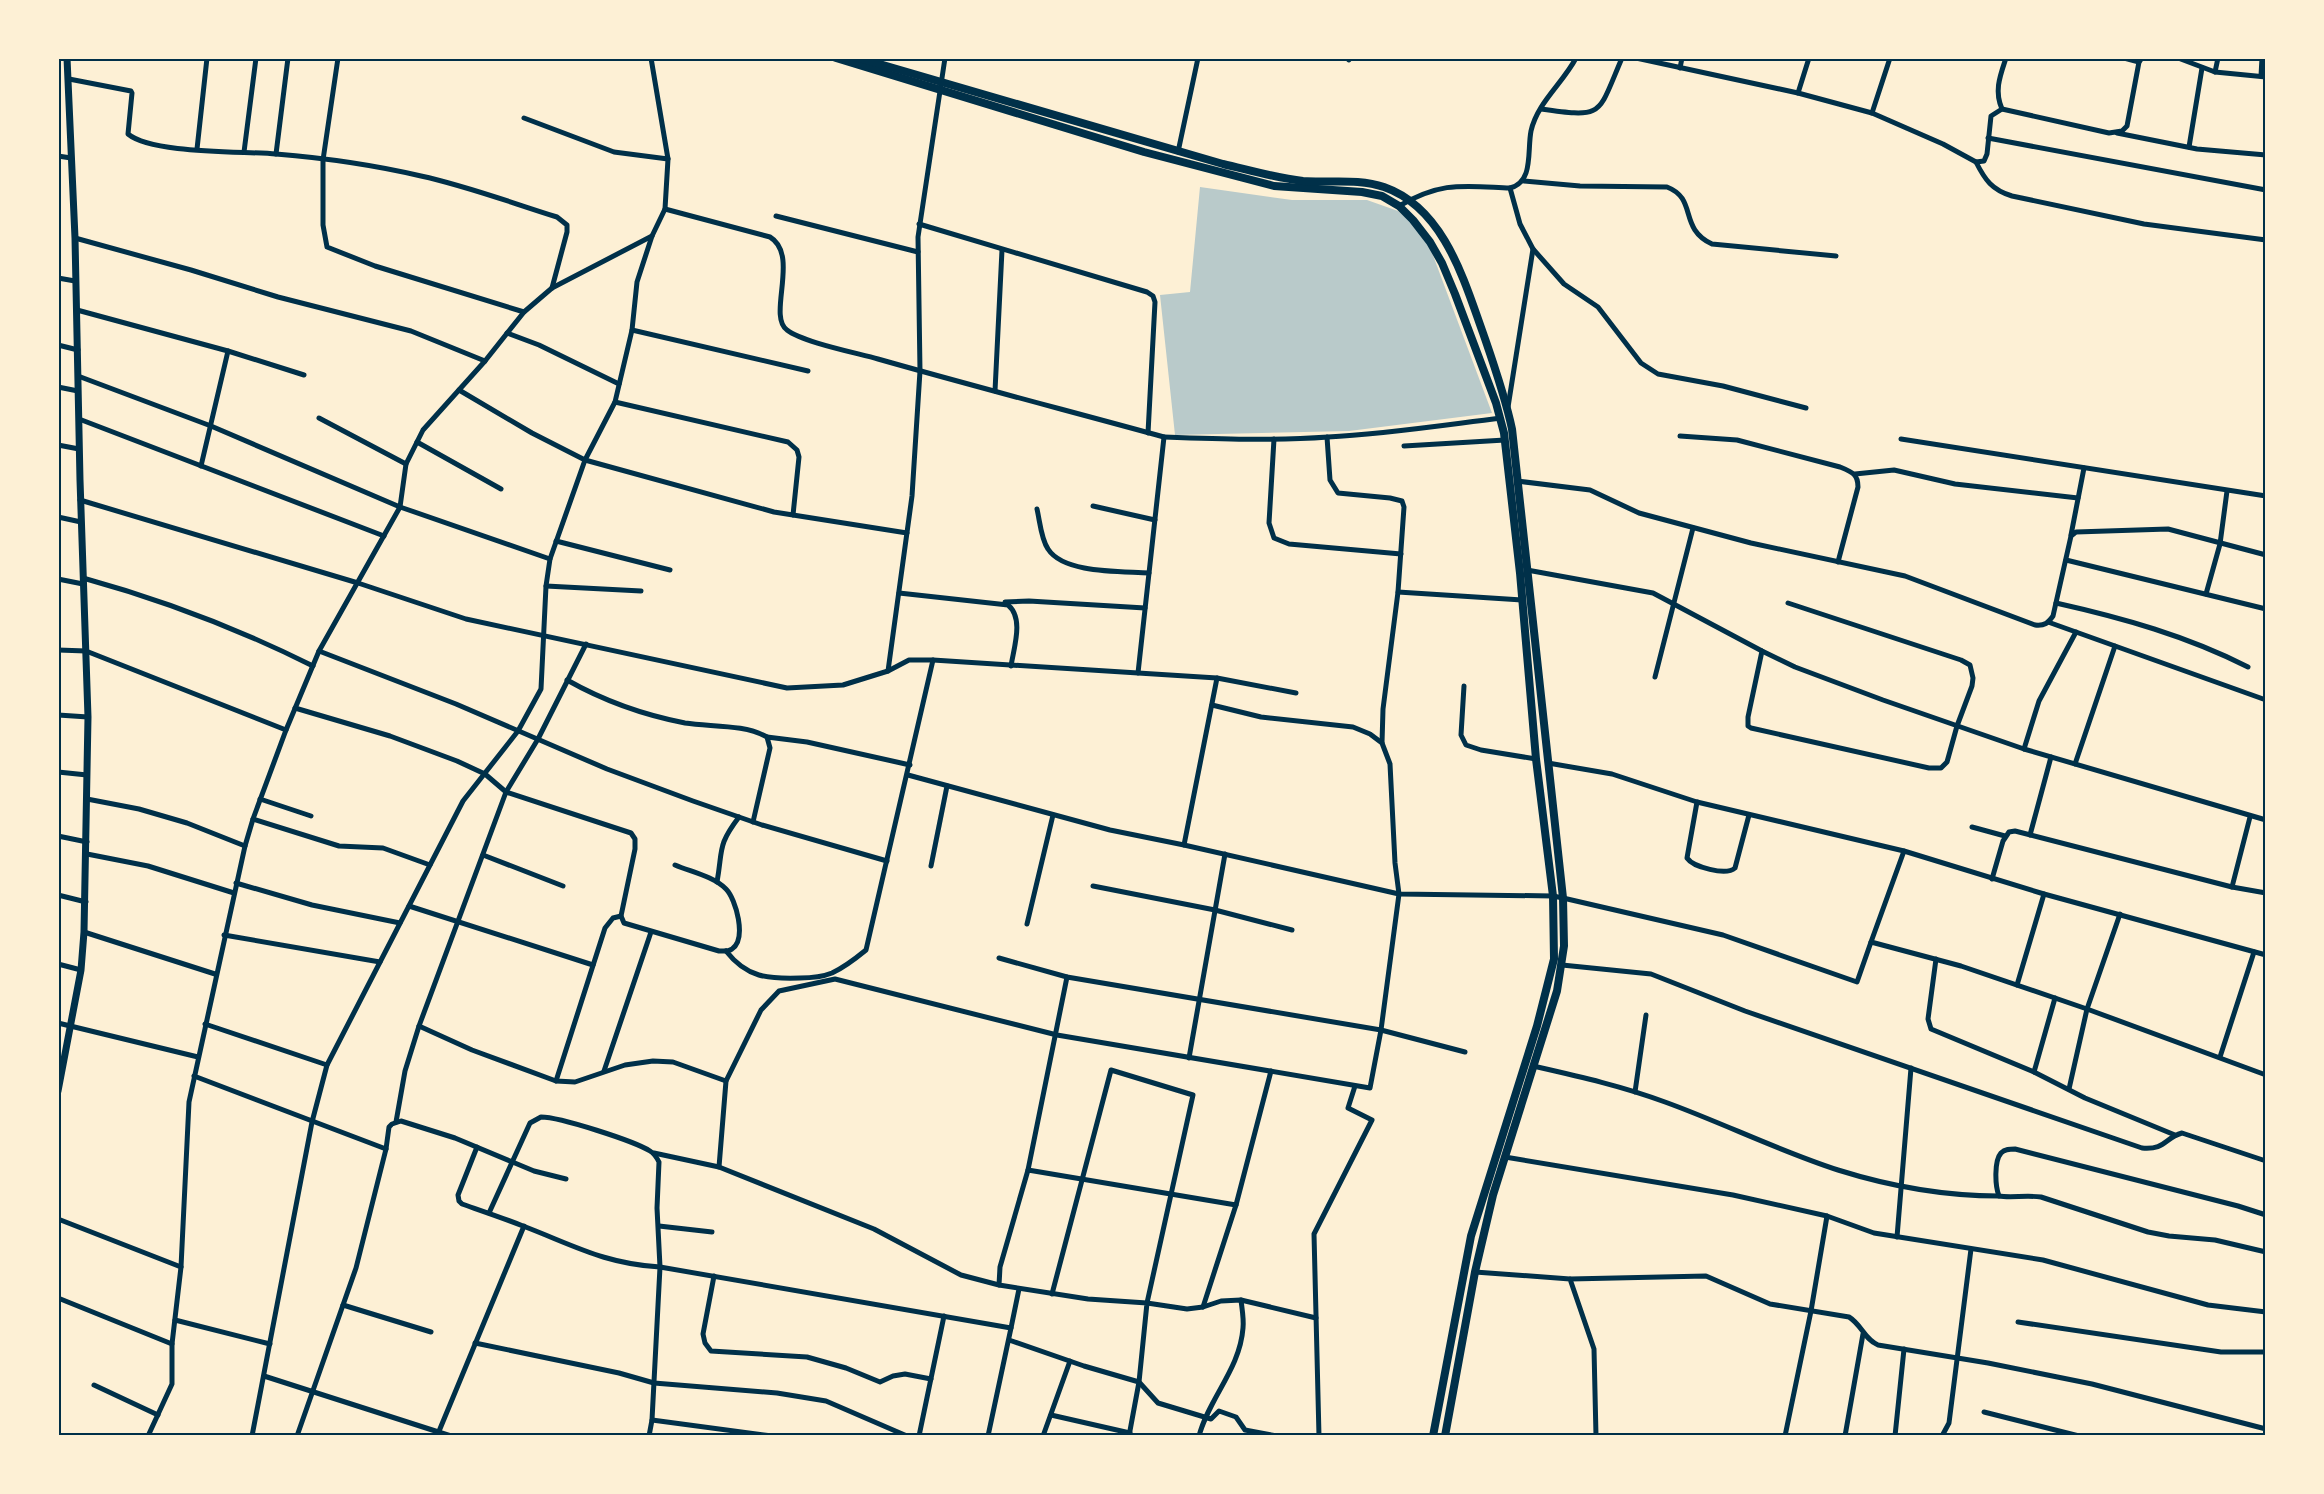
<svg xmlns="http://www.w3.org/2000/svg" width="2324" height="1494" font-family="'PT Serif',serif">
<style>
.green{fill:#b9caca}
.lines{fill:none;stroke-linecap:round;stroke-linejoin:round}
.minor{stroke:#003049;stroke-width:5}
.secondary{stroke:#003049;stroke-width:7}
.trunk{stroke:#003049;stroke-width:8}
.neatline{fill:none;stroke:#003049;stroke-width:2}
</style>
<rect width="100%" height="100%" fill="#fdf0d5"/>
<polygon class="green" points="1200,187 1292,200 1367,200 1398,211 1425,234 1492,413 1349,431 1175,435 1160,295 1190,292"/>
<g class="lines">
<g class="minor">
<polyline points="338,58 323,160 323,225 327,247 375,266 524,312"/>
<polyline points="1636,58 1798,93 1872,113 1943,144 1976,162 1984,161 1987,154 1991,116 2002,109 2109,133 2122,131 2127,126 2139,62 2142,58"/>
<polyline points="2124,58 2139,62"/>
<polyline points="2178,58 2215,72 2266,77"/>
<polyline points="1349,60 1350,58"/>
<polyline points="1680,68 1682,58"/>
<polyline points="2215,72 2218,58"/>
<polyline points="2261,76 2262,58"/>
<path d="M69,79L131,91L132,93L128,134C152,154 243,151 276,154C325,158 374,165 421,176C467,186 512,203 557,217L567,225V232L552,288"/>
<polyline points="1798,93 1809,58"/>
<path d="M1541,109C1605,118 1597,116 1622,58"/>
<path d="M2002,109C1994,91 2000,76 2006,58"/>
<polyline points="1872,113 1890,58"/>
<polyline points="524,118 614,152 668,159"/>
<polyline points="2117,133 2197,149 2266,155"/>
<polyline points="1988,138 2266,190"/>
<polyline points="2189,147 2202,68"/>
<polyline points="197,149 207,58"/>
<polyline points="244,152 256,58"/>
<polyline points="1178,152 1198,58"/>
<polyline points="276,154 288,58"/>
<polyline points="58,156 71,158"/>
<path d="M1976,162C1985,180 1992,190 2012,196L2144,224L2266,240"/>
<path d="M1524,181L1580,186L1667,187C1698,199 1678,228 1712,244L1836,256"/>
<polyline points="1510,188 1520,224 1533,249 1564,284 1598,307 1641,363 1658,374 1723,386 1806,408"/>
<path d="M1399,206C1442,181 1463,186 1510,188C1534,182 1527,151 1531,131C1537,103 1563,83 1576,58"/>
<path d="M665,209L770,237C800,255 767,316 787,330C802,342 857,353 878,359C973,386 1069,411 1164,437L1138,673"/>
<polyline points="776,216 918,252"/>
<polyline points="919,224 1147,292 1153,296 1155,302 1148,433"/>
<polyline points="75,238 191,270 278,297 411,331 485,361"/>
<polyline points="58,278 75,281"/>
<polyline points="77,310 228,351 201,466"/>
<polyline points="632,330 808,371"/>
<polyline points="507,333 539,345 619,384"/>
<polyline points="58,345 78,350"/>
<polyline points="228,351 304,375"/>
<polyline points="78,376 211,426 400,507 550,559"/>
<polyline points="58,387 78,391"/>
<polyline points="459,390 532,433 585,460 774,512 907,533"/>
<polyline points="995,391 1002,250"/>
<polyline points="615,402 788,442 797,450 799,457 793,515"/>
<polyline points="1508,407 1533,249"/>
<polyline points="319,418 406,464"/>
<polyline points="79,419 384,536"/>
<path d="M1680,436L1737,440L1840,467C1852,472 1858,474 1858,487L1838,562"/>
<path d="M1164,437C1219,439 1274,441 1328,437C1386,434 1444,425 1501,418"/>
<polyline points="1327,437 1330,480 1338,493 1390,498 1402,501 1404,507 1398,592 1383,709 1382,743"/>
<polyline points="1274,439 1269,523 1274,538 1289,544 1401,554"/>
<polyline points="1901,439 2266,496"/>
<polyline points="417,442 501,489"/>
<polyline points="58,445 79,449"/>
<polyline points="1404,446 1505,440"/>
<polyline points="1855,474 1894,470 1955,484 2078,498"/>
<path d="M1517,481L1590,490L1639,513L1751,543L1905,576L2035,625C2045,626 2048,623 2053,616L2071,536L2076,532L2168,529L2266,555"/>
<polyline points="80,500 358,583 466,619 787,688 843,685 888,671 909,660 933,660 1217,678 1296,693"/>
<polyline points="1093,506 1155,520"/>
<path d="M1037,509C1040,522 1041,539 1048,549C1064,574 1122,571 1149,573"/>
<polyline points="58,517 81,522"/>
<polyline points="2071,535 2084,468"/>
<polyline points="556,541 670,570"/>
<polyline points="2066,560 2266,609"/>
<polyline points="1527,570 1653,593 1762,651 1795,667 1883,700 2024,749 2266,820"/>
<path d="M83,578C163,600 239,629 313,666"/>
<polyline points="58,579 83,584"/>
<polyline points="546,586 641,591"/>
<polyline points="1398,592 1522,600"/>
<path d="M899,593L1008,605C1024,618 1014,647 1011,666"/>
<polyline points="2206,594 2220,544 2227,491"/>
<polyline points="1005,602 1029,601 1145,608"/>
<path d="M2056,603C2123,618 2187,636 2248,667"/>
<polyline points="2048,622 2266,700"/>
<polyline points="58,650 86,651 286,730"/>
<polyline points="319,651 456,704 607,769 693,801 762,825 887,861"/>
<polyline points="1762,651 1748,717 1748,726 1751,728 1929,768 1941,768 1947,762 1957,726 1972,686 1973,678 1970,665 1961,660 1788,603"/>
<polyline points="888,671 912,496 920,371 918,237 945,58"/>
<polyline points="1655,677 1693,528"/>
<path d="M567,680C604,701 644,715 685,723C711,727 744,724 767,737L770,748L753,822"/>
<polyline points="1464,686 1461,735 1466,745 1481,750 1536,759"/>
<path d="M295,708L390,736L457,761L485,774L506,792L631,833L635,839V849L621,916L624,923L719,951C723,951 728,952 732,949C747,939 736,899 726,889C713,876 691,872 675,865"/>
<polyline points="58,715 88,717"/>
<polyline points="767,737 807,742 910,765"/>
<polyline points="2024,749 2039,701 2076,632"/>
<polyline points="1548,763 1612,774 1697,802 1904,851 2044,894 2266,955"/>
<polyline points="2075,764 2115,646"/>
<polyline points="58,772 87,775"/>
<polyline points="908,775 1110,830 1184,845 1399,894 1553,896 1563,898 1723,935 1857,982 1871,942 1961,966 2087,1009 2266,1075"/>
<polyline points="87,799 139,809 187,823 245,846"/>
<polyline points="260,799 311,816"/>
<path d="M1697,802L1687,858C1693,867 1726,876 1735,868L1749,815"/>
<polyline points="253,819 339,846 383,848 430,865"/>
<polyline points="1972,827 2005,836"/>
<polyline points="2030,835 2051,757"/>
<polyline points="58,836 87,842"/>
<polyline points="1184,845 1217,678"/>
<polyline points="87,854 148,866 234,893"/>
<polyline points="483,855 563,886"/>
<polyline points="931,866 947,786"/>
<polyline points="1992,879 2003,841 2009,832 2015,831 2232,887 2266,893"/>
<path d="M717,882C723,849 717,846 739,817"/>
<polyline points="236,883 312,905 400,923"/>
<polyline points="1093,886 1215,910 1292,930"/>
<polyline points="2232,887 2250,817"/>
<polyline points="58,895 86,902"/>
<polyline points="409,906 593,965"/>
<polyline points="1027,924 1053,815"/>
<polyline points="84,932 215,974"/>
<polyline points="224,935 380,962"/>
<polyline points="1871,942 1904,851"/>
<path d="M726,951C747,978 768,979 800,978C810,978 822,977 832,973C845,967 855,959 866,950L933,660"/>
<polyline points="999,958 1067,977 1381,1030 1465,1052"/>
<polyline points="1936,959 1928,1019 1931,1029 2034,1072 2085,1098 2175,1135"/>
<polyline points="58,964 81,970"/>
<path d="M1562,965L1651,974L1745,1011L2142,1148C2166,1150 2164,1138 2182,1133L2266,1161"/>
<polyline points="1067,977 1028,1170 1000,1267 999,1285 1088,1299 1147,1303 1139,1382 1158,1403 1211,1419 1219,1411 1236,1417 1245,1430 1277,1436"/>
<polyline points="2017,985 2044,894"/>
<polyline points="58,1023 198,1057"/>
<polyline points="205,1024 327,1065"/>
<polyline points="419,1026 472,1050 556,1081 575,1082 625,1065 653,1061 673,1062 726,1081"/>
<polyline points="2220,1057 2254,952"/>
<polyline points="1189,1058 1225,854"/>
<path d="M1533,1066C1577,1076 1622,1086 1665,1102C1723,1123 1779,1151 1838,1170C1889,1186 1946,1196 1999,1196"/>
<polyline points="604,1071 651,932"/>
<polyline points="2034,1072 2055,998"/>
<polyline points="194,1076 386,1149"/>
<polyline points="556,1081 605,928 613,918 621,916"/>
<polyline points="2069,1089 2087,1009 2120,914"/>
<polyline points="1635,1092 1646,1015"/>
<polyline points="396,1122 405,1071 419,1026 506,792 538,739 586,644"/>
<path d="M477,1147L458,1195L459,1201L462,1204C482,1211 503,1218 523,1226C573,1245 605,1264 660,1267L1011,1328L1019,1289"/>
<polyline points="654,1153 719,1167 874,1229 961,1275 999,1285"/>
<polyline points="1505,1157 1733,1195 1827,1216 1874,1233 2043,1260 2208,1305 2266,1312"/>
<polyline points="719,1167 726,1081 761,1010 779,991 835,979 1057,1035 1370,1088 1381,1030 1399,894 1395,863 1390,764 1382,743 1370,734 1353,727 1261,717 1212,705"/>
<polyline points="1028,1170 1236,1205 1271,1071"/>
<path d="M489,1213L530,1123L541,1117C560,1117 634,1141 650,1151C655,1154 657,1158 659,1162L657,1208L660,1267L652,1420L649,1436"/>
<path d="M2266,1215L2238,1206L2015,1149C2010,1149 2005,1149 2001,1153C1994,1161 1995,1186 1999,1196C2010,1198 2027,1195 2041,1197L2148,1232L2169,1236L2215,1240L2266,1252"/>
<polyline points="58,1219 181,1267"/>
<polyline points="659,1226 712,1232"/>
<polyline points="1897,1237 1911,1068"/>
<polyline points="1475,1272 1570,1279 1594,1349 1596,1436"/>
<polyline points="714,1276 703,1334 705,1343 711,1351 807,1357 846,1368 880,1382 893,1376 905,1374 931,1379"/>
<path d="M1570,1279L1706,1276L1770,1304L1849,1317C1862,1325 1864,1339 1878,1345L1988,1363L2092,1384L2266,1429"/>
<polyline points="1052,1294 1111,1070 1193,1095 1147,1303 1187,1309 1203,1307 1221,1301 1241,1300 1316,1318"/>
<polyline points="58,1298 172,1344"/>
<polyline points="343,1305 431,1332"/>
<polyline points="1203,1307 1236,1205"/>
<polyline points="175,1320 270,1344"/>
<polyline points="2018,1322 2221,1352 2266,1352"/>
<polyline points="1009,1340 1084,1366 1139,1382 1129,1436"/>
<polyline points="475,1343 619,1373 654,1383 777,1393 826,1401 907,1436"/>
<polyline points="264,1376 451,1436"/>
<polyline points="94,1385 158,1415"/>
<polyline points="1984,1412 2079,1436"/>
<polyline points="1051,1415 1130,1433"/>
<polyline points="652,1420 772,1436"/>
<polyline points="148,1436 172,1384 172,1344 181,1267 189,1102 245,846 253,819 286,730 319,651 400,507 406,464 423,430 485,361 524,312 552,288 652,236"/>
<polyline points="252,1436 312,1122 327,1065 463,801 518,731 541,689 546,586 550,559 585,460 615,402 632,330 637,282 652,236 665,209 668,159 651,58"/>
<polyline points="297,1436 356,1268 386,1149 389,1127 392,1124 401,1121 455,1138 534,1171 566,1179"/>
<polyline points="437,1436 524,1226"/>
<polyline points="919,1436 944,1316"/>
<polyline points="988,1436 1011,1328"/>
<polyline points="1043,1436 1070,1361"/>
<path d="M1199,1436C1209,1398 1240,1369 1243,1328C1244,1319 1242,1309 1241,1300"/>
<polyline points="1319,1436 1314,1234 1372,1120 1348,1108 1355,1086"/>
<polyline points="1785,1436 1811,1311 1827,1216"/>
<polyline points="1845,1436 1863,1334"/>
<polyline points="1895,1436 1904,1349"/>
<polyline points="1942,1436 1949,1423 1971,1249"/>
</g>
<polyline class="secondary" points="58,1091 81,970 84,932 88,717 80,480 75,238 67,58"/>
<g class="trunk">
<polyline points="836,58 1144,152 1274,186 1362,192 1382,196 1399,206 1413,220 1430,242 1442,263 1455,294 1496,403 1504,433 1520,573 1536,759 1553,896 1554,959 1537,1026 1471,1236 1433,1436"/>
<path d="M859,58L1223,164C1249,170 1276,178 1303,181C1329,183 1359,178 1384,187C1444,208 1464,280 1483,333C1494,365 1505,396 1512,429L1563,898L1564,946L1557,991L1493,1195L1475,1272L1445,1436"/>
</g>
</g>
<rect width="2324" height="1494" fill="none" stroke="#fdf0d5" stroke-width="120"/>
<rect x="60" y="60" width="2204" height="1374" class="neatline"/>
</svg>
